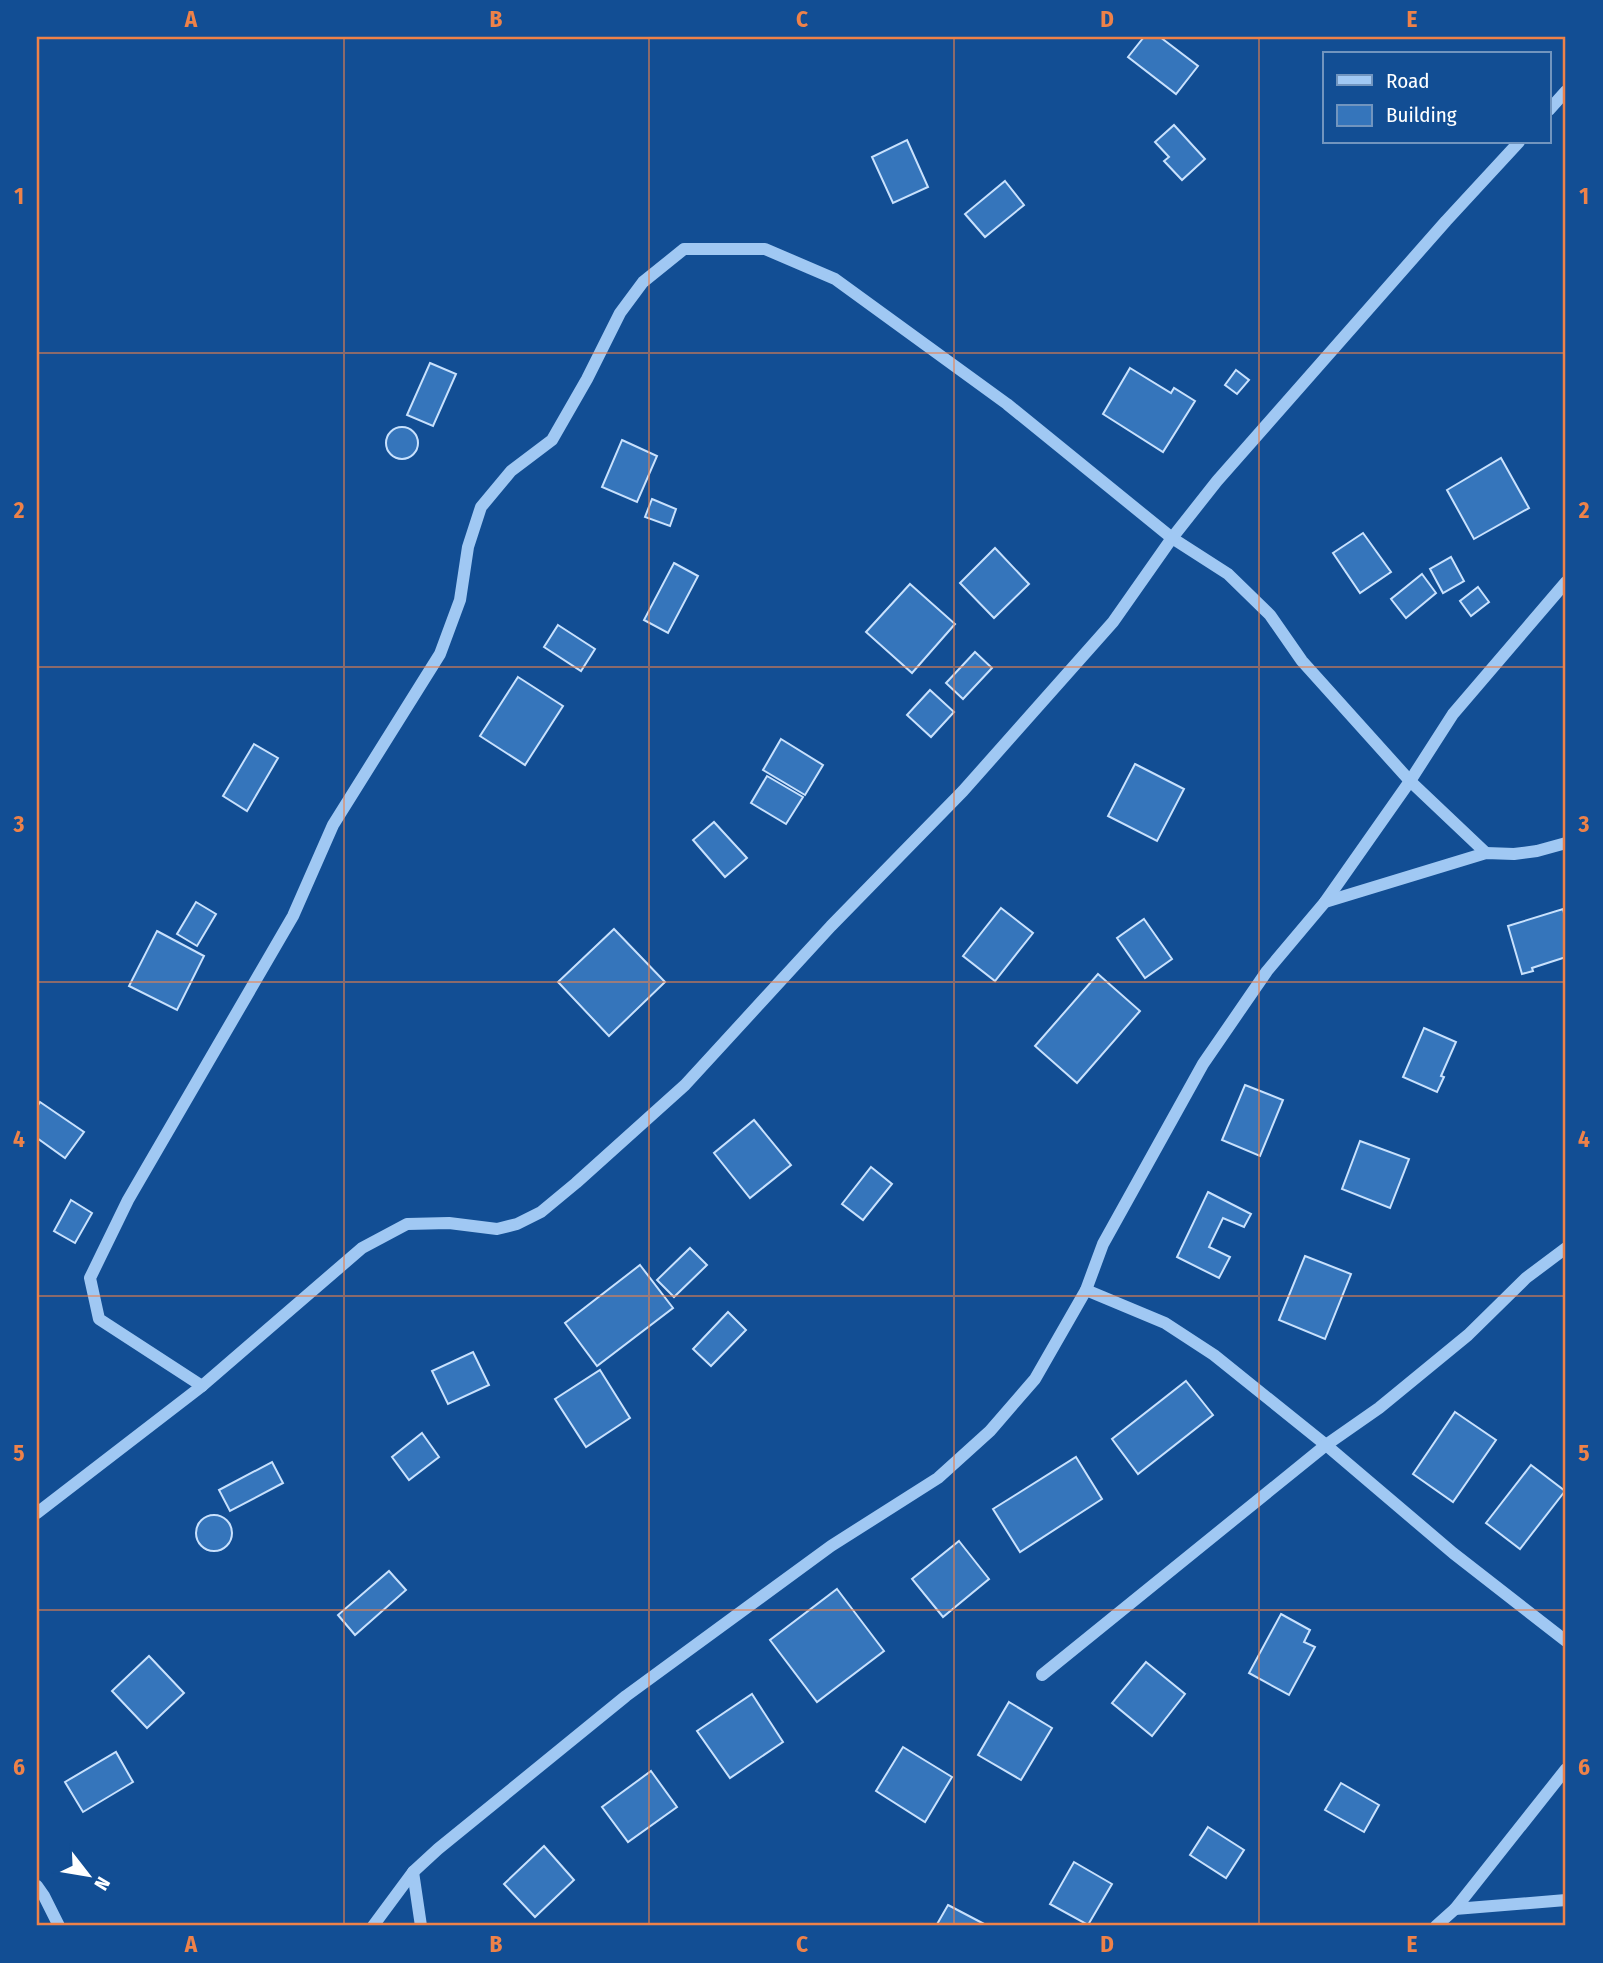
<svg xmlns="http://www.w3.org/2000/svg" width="1603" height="1963" font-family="'Fira Sans Condensed',sans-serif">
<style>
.building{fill:#3575bb;stroke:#c8e1fd;stroke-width:2}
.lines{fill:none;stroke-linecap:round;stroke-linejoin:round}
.minor{stroke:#a0c8f3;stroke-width:12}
.grid{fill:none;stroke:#ee8249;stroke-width:2;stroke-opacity:0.55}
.neatline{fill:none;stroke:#ee8249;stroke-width:2.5}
.grid-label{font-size:23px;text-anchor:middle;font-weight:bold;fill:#ee8249}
</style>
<rect width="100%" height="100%" fill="#124e94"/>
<g class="building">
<polygon points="1144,37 1160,37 1198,66 1176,94 1128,57"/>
<polygon points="1174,125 1205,159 1182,180 1164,161 1169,157 1155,142"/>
<polygon points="907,140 928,187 893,203 872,157"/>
<polygon points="1005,181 1024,205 985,237 965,214"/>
<polygon points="430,363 456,374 433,426 407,415"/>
<polygon points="1130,368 1171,393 1174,388 1195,401 1163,452 1103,414"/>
<polygon points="1236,370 1249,380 1237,394 1225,385"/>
<circle cx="402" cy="443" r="16"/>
<polygon points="622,440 657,456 637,502 602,487"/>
<polygon points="1501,458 1529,508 1474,539 1447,490"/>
<polygon points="652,499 676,509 670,526 645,517"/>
<polygon points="1363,533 1391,572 1360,593 1333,553"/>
<polygon points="995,548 1029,584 994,618 960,583"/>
<polygon points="1451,557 1464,581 1443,593 1430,569"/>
<polygon points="674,563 698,576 668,633 644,620"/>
<polygon points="1422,574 1436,593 1406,618 1391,599"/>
<polygon points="910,584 955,624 912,673 866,632"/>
<polygon points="1478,587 1489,602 1471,616 1460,601"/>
<polygon points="558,625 595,649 581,671 544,647"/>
<polygon points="975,652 992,668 963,699 946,683"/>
<polygon points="518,677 563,706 525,765 480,736"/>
<polygon points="930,690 954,712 931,737 907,715"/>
<polygon points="781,739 823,765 805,795 763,770"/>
<polygon points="254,744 278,758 247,811 223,796"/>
<polygon points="1135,764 1184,789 1157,841 1108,816"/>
<polygon points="767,776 803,797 786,824 751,803"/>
<polygon points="714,822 747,858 725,877 693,840"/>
<polygon points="196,902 216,914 197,946 177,934"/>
<polygon points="1001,908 1033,933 995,981 963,956"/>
<polygon points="1563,909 1566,921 1566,957 1532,968 1533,971 1522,974 1508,926"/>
<polygon points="1144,919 1172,959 1145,978 1117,938"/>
<polygon points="614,929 665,982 609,1036 558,982"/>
<polygon points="157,931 204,956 177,1010 129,986"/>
<polygon points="1098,974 1140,1011 1077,1083 1035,1046"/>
<polygon points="1424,1028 1456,1042 1441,1076 1444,1077 1437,1092 1403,1077"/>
<polygon points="1245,1085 1283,1100 1260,1156 1222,1140"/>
<polygon points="40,1102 84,1132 65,1158 37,1138 37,1107"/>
<polygon points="754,1120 791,1165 750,1198 714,1153"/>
<polygon points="1360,1141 1409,1159 1390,1208 1342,1189"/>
<polygon points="871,1167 892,1184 863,1220 842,1204"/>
<polygon points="1208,1192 1251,1214 1244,1227 1223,1218 1209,1247 1230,1257 1219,1278 1177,1257"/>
<polygon points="71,1200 92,1213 75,1243 54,1231"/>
<polygon points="690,1248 707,1265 674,1297 657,1280"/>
<polygon points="1305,1256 1351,1274 1325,1339 1279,1320"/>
<polygon points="640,1265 673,1308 597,1366 565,1323"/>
<polygon points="728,1312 746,1330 711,1366 693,1349"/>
<polygon points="473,1352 489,1385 448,1404 432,1371"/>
<polygon points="600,1370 630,1418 586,1447 555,1399"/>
<polygon points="1186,1381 1213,1415 1138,1474 1112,1439"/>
<polygon points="1455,1412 1496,1440 1453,1502 1413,1474"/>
<polygon points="422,1433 439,1457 409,1480 392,1457"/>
<polygon points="1076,1457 1102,1499 1020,1552 993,1509"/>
<polygon points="272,1462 283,1483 230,1511 219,1490"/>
<polygon points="1531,1465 1565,1491 1520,1549 1486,1523"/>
<circle cx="214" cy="1533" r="18"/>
<polygon points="959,1541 989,1579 943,1617 912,1579"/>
<polygon points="389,1571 406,1590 355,1635 338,1615"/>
<polygon points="837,1589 884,1651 817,1702 770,1640"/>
<polygon points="1281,1614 1310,1630 1304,1642 1315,1647 1289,1695 1249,1673"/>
<polygon points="149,1656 184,1693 147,1728 112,1691"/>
<polygon points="1146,1662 1185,1694 1152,1736 1112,1703"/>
<polygon points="752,1694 783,1742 730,1778 697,1731"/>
<polygon points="1009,1702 1052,1728 1021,1780 978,1755"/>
<polygon points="903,1747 952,1777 925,1822 876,1791"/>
<polygon points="116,1752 133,1782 83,1812 65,1782"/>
<polygon points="651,1771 677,1807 628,1842 602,1807"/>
<polygon points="1341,1783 1379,1805 1364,1832 1325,1810"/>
<polygon points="1208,1827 1244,1850 1226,1878 1190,1855"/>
<polygon points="544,1846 574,1880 535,1917 504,1884"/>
<polygon points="1074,1862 1112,1884 1088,1925 1050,1904"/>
<polygon points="948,1905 988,1926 936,1926"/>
</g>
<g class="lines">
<g class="minor">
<polyline points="1549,110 1566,91"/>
<polyline points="1325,902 1410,781 1453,714 1566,582"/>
<polyline points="1086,1290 1165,1323 1214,1355 1326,1445 1453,1553 1566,1641"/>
<polyline points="202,1386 99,1319 90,1278 128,1200 293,916 333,825 440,654 460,600 468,547 481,507 511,471 552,440 587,379 620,313 643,282 684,249 765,249 835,279 1007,404 1172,538 1228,574 1270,615 1302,661 1410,781 1486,853"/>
<polyline points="37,1513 202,1386 362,1248 407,1224 449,1223 497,1229 517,1224 541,1212 576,1183 685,1085 831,926 963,791 1113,622 1172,538 1217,481 1446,221 1519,142"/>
<polyline points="1042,1675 1326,1445 1379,1408 1468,1335 1526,1278 1566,1248"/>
<polyline points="413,1872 421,1926"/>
<polyline points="37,1886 44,1896 59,1926"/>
<polyline points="1455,1909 1566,1900"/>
<polyline points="373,1926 413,1872 438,1849 626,1696 831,1546 938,1478 990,1431 1035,1379 1086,1290 1103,1244 1203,1064 1267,971 1325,902 1486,853 1514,854 1537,851 1566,843"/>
<polyline points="1436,1926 1455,1909 1566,1769"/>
</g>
</g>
<path class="grid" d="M344,37V1926M649,37V1926M954,37V1926M1259,37V1926M37,353H1566M37,667H1566M37,982H1566M37,1296H1566M37,1610H1566"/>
<rect width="1603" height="1963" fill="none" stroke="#124e94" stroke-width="77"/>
<rect x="1323" y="52" width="228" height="91" fill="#124e94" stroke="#7195bf" stroke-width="2"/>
<rect x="1337" y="75" width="35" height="10" fill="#a0c8f3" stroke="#7195bf" stroke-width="2"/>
<text x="1386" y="88" font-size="21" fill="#ffffff">Road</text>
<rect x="1337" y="105" width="35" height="21" fill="#3575bb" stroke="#7195bf" stroke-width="2"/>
<text x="1386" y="122" font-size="21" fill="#ffffff">Building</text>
<g transform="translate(88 1875) rotate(121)" stroke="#124e94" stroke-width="5" paint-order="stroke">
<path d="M0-5L12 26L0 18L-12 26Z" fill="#ffffff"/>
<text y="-10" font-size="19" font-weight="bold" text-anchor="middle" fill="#ffffff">N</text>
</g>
<rect x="38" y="38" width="1526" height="1886" class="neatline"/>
<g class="grid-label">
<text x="191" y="27">A</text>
<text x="496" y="27">B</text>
<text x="802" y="27">C</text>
<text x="1107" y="27">D</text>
<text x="1412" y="27">E</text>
<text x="19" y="204">1</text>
<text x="1584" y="204">1</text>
<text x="19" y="518">2</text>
<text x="1584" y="518">2</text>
<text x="19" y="832">3</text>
<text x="1584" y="832">3</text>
<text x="19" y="1147">4</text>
<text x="1584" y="1147">4</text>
<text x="19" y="1461">5</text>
<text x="1584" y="1461">5</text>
<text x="19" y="1775">6</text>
<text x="1584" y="1775">6</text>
<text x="191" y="1952">A</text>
<text x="496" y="1952">B</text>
<text x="802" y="1952">C</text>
<text x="1107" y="1952">D</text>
<text x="1412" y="1952">E</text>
</g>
</svg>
